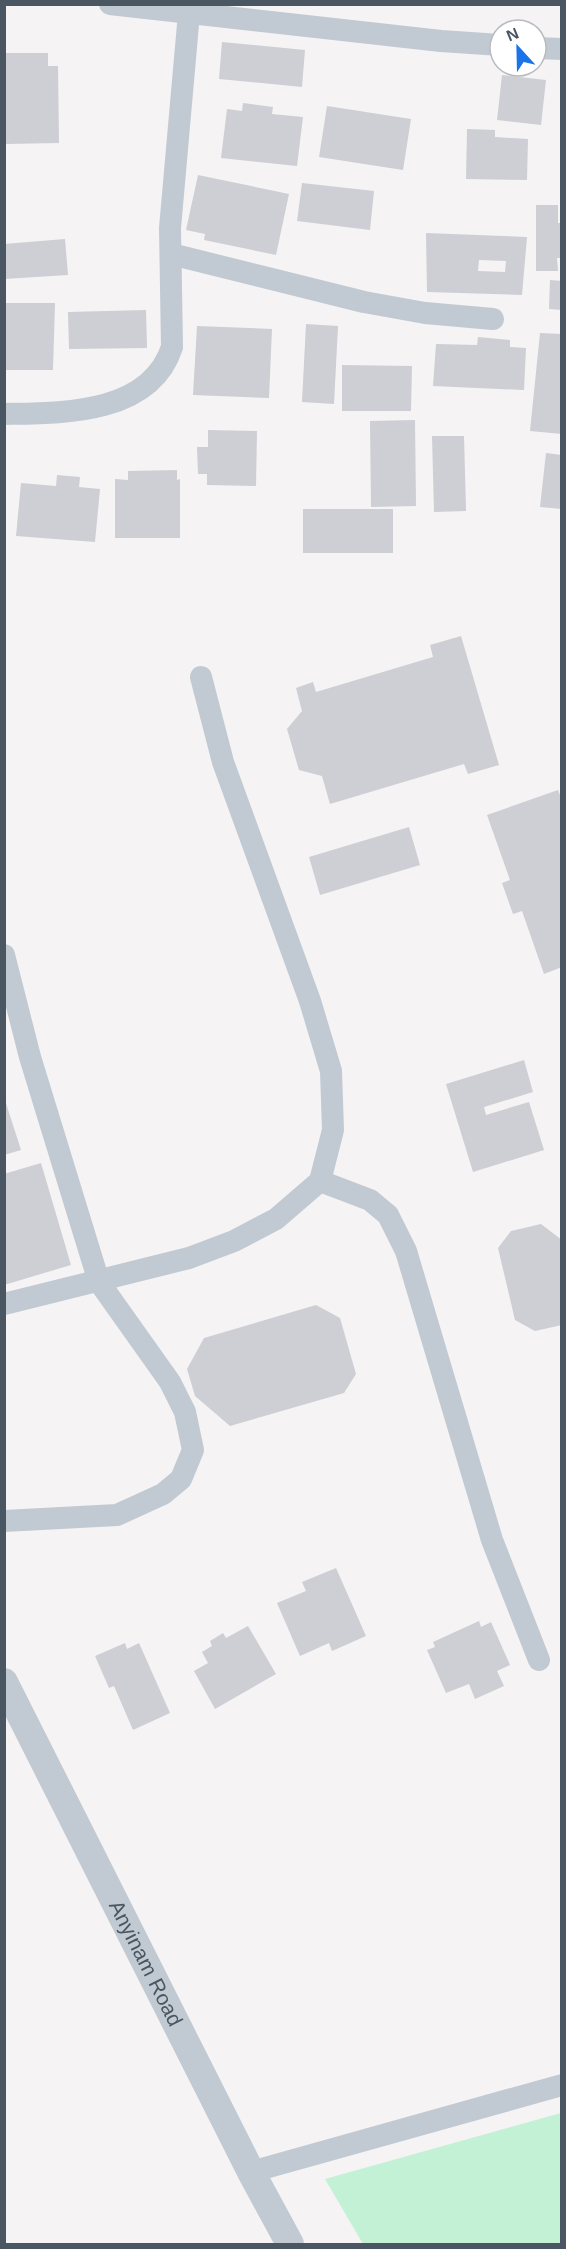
<svg xmlns="http://www.w3.org/2000/svg" width="566" height="2249" font-family="Helvetica,sans-serif">
<style>
.green{fill:#c3f1d5}
.building{fill:#cdcfd5;fill-rule:evenodd}
.lines{fill:none;stroke-linecap:round;stroke-linejoin:round}
.minor{stroke:#c1cad2;stroke-width:22}
.tertiary{stroke:#c1cad2;stroke-width:28}
.labels{text-anchor:middle;stroke-width:4.5;stroke-linejoin:round;paint-order:stroke}
.street-label{font-size:21px;fill:#4a5661;stroke:#fff}
</style>
<rect width="100%" height="100%" fill="#f5f3f3"/>
<polygon class="green" points="561,2113 561,2244 363,2244 325,2179"/>
<g class="building">
<polygon points="222,42 305,50 302,87 219,79"/>
<polygon points="6,53 48,53 48,66 58,66 59,143 5,144"/>
<polygon points="502,75 546,80 541,125 497,120"/>
<polygon points="243,103 273,107 272,114 303,117 297,166 221,158 227,109 242,111"/>
<polygon points="327,106 411,119 403,170 319,157"/>
<polygon points="467,129 495,130 495,137 528,139 527,180 466,179"/>
<polygon points="198,175 289,194 276,255 204,240 205,234 186,230"/>
<polygon points="302,183 374,191 370,230 297,221"/>
<polygon points="536,205 558,205 558,223 562,223 562,258 557,258 558,271 536,271"/>
<path d="M426,233L527,237L522,295L427,292ZM479,260L506,261L505,272L478,271Z"/>
<polygon points="65,239 68,275 4,279 4,244"/>
<polygon points="550,280 562,281 562,310 549,309"/>
<polygon points="4,303 55,303 53,370 4,370"/>
<polygon points="146,310 147,348 69,349 68,312"/>
<polygon points="306,324 338,326 334,404 302,402"/>
<polygon points="197,326 272,329 269,398 193,395"/>
<polygon points="540,333 562,334 562,434 530,431"/>
<polygon points="478,337 510,340 510,347 526,348 524,390 433,386 436,344 477,345"/>
<polygon points="342,365 412,366 411,411 342,411"/>
<polygon points="415,420 416,506 371,507 370,421"/>
<polygon points="208,430 257,431 256,486 207,485 207,474 198,474 197,447 208,447"/>
<polygon points="432,436 464,436 466,511 434,512"/>
<polygon points="546,453 562,455 562,509 540,507"/>
<polygon points="177,470 177,480 180,479 180,538 115,538 115,479 128,480 128,471"/>
<polygon points="57,475 80,477 79,487 100,489 95,542 16,536 21,483 56,486"/>
<rect x="303" y="509" width="90" height="44"/>
<polygon points="461,636 499,765 468,774 464,764 330,804 322,776 299,770 287,729 302,711 296,688 313,682 316,692 433,657 430,645"/>
<polygon points="558,790 562,800 562,967 544,974 522,911 513,914 502,883 510,880 487,815"/>
<polygon points="409,827 420,865 320,895 309,857"/>
<polygon points="524,1060 533,1092 484,1107 486,1115 529,1102 544,1150 473,1172 446,1084"/>
<polygon points="4,1097 21,1150 4,1155"/>
<polygon points="41,1163 71,1265 4,1285 4,1174"/>
<polygon points="541,1224 562,1240 562,1325 535,1331 515,1320 498,1248 511,1231"/>
<polygon points="316,1305 340,1318 356,1374 344,1393 230,1426 195,1396 187,1369 204,1338"/>
<polygon points="336,1568 366,1636 332,1651 329,1643 300,1656 277,1603 306,1591 302,1582"/>
<polygon points="479,1621 481,1627 491,1622 510,1665 497,1671 504,1686 475,1699 469,1684 446,1693 427,1650 435,1647 433,1642"/>
<polygon points="248,1626 276,1674 215,1709 194,1671 208,1663 202,1652 212,1646 210,1641 223,1633 226,1638"/>
<polygon points="125,1643 127,1649 139,1643 170,1713 133,1730 114,1686 109,1688 95,1656"/>
</g>
<g class="lines">
<g class="minor">
<polyline points="110,4 441,41 500,45"/>
<polyline points="536,48 562,49"/>
<polyline points="171,254 364,302 425,313 493,319"/>
<path d="M4,414C62,413 150,415 172,347L170,228L189,13"/>
<polyline points="4,955 30,1057 99,1282 170,1382 185,1412 193,1450 181,1479 163,1494 117,1515 4,1521"/>
<polyline points="320,1181 370,1200 388,1215 406,1251 492,1540 539,1660"/>
<polyline points="4,1304 189,1258 234,1241 276,1219 320,1181 333,1130 331,1071 310,1001 223,762 201,677"/>
<polyline points="251,2172 562,2085"/>
</g>
<path class="tertiary" id="s1" d="M4,1682L251,2172L290,2244"/>
</g>
<g class="labels">
<g class="street-label">
<text dy="7" stroke="none"><textPath href="#s1" startOffset="315">Anyinam Road</textPath></text>
</g>
</g>
<rect width="566" height="2249" fill="none" stroke="#4a5661" stroke-width="12"/>
<g transform="translate(518 48) rotate(338)"><circle r="28" fill="#ffffff" stroke="#b7bbc0" stroke-width="1.5"/>
<path d="M0-4.5L10 22L0 15L-10 22Z" fill="#1a73e8"/>
<text y="-9" font-size="16" font-weight="bold" text-anchor="middle" fill="#4a5661">N</text>
</g>
</svg>
